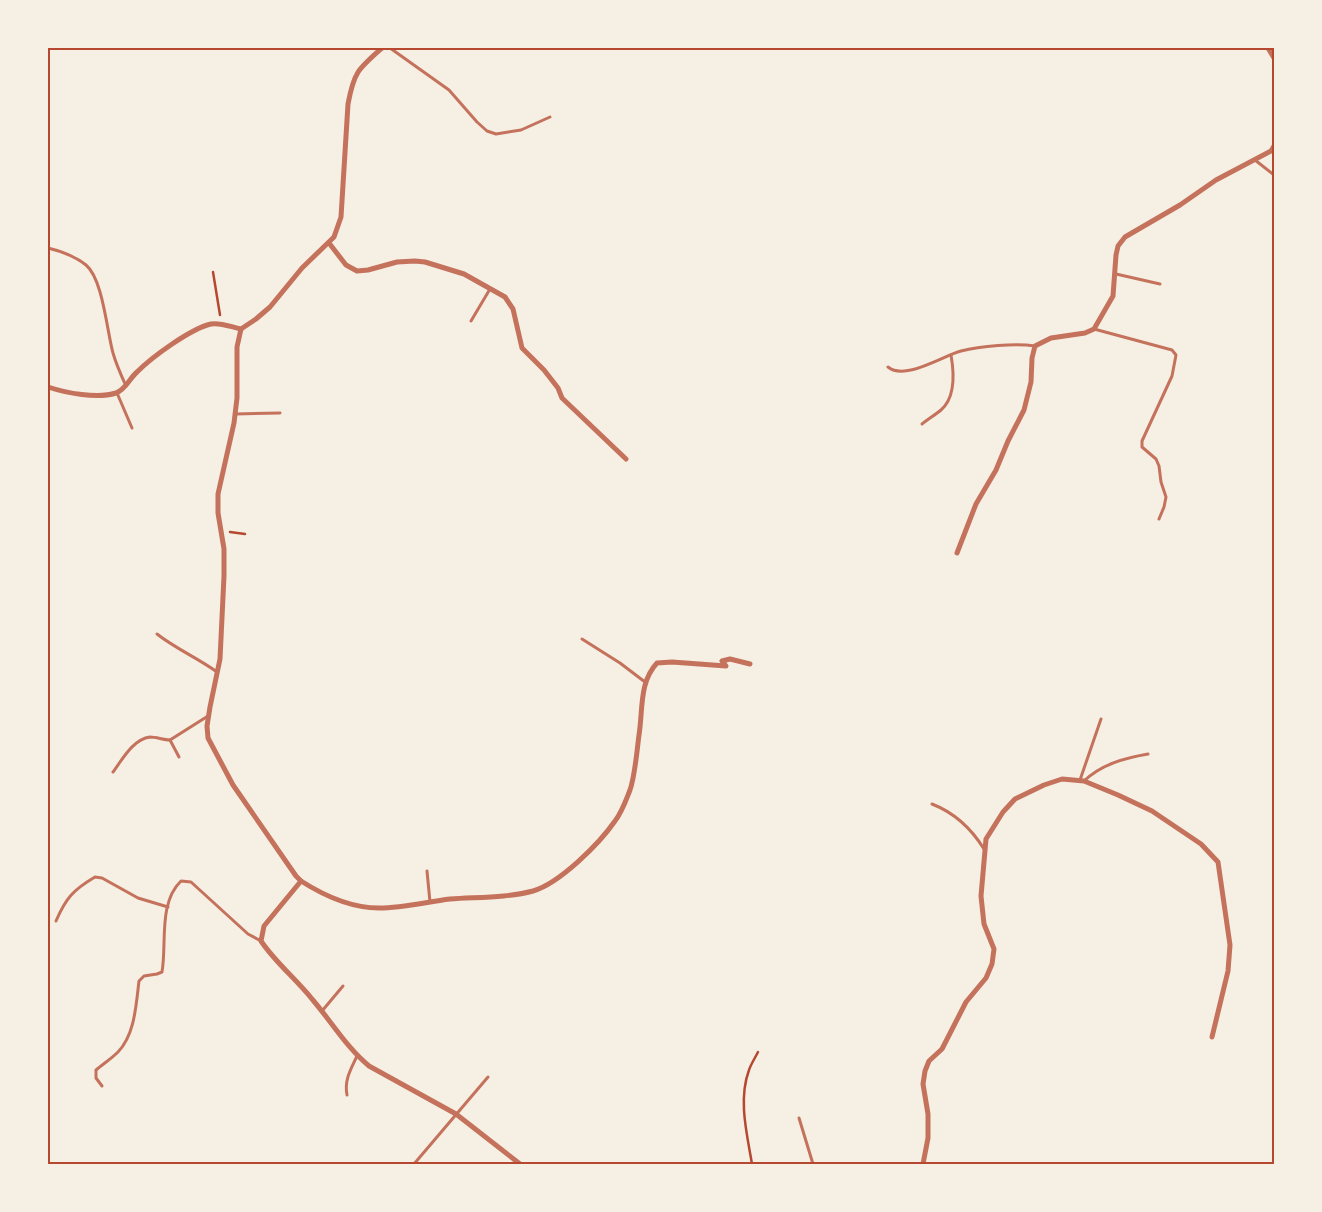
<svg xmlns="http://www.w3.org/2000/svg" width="1322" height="1212" font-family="'DejaVu Sans',sans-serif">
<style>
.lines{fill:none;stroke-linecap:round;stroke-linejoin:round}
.path{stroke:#b5482f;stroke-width:2.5}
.service{stroke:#c5725c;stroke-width:3}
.minor{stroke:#c5725c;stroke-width:5}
.neatline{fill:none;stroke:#b5482f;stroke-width:2}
</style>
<rect width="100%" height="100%" fill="#f6efe4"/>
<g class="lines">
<g class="path">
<polyline points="213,272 220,315"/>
<polyline points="230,532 245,534"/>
<path d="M752,1164C747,1134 738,1100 749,1070C751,1064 755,1058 758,1052"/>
</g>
<g class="service">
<polyline points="390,48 449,90 477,122 487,131 496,134 521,130 550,117"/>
<polyline points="1255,160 1274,175"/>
<path d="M48,248C60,251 76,257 86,265C103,279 107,332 113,353C116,364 121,375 126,386"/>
<polyline points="1116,274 1160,284"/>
<polyline points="471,321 490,289"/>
<polyline points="1094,329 1172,350 1176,355 1172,376 1142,441 1142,447 1156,459 1159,466 1161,482 1166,497 1164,507 1159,519"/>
<path d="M888,367C905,381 942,356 961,351C980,346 1016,343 1035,346"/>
<polyline points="117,393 132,428"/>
<polyline points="235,414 280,413"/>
<path d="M922,424C928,419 935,415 941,410C956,397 954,372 951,355"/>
<path d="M157,634C176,649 198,658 217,672"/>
<polyline points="582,639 620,663 645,682"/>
<polyline points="170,740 179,757"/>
<path d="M113,772C122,760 133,739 150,737C157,737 163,740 170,740L208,716"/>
<polyline points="1080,780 1101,719"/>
<path d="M1084,781C1102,764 1125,758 1148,754"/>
<path d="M932,804C955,813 971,828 984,849"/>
<polyline points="427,871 430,902"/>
<path d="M56,921C66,898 73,890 95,877L102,878L138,898L168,907"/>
<polyline points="322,1011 343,986"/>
<path d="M102,1086L96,1078V1070C103,1064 111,1059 118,1052C135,1034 136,1005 139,981L144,976L157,974L162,972C167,944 158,903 181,881L191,882L248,934L261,941"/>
<path d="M347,1095C344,1080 351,1069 357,1056"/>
<polyline points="799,1118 813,1164"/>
<polyline points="414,1164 488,1077"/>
</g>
<g class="minor">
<path d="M382,48C358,69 354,72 348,104L341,217L334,237L302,268L270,307L256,319L241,329L237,347V398L234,423L218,494V513L224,549V576L220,659L210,707L207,726L208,738L233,785L296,876L301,881L264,926L261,941C275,962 296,979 312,999C331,1021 346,1047 369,1066L456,1114L520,1164"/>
<polyline points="1268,48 1274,58"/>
<polyline points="329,243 346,265 357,271 368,270 397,262 415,261 425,262 464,274 505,297 513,309 522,348 544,370 558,388 562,398 626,459"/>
<path d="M48,387C66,393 97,399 116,393C126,389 129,379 137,372C152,357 190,329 211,324C220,322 231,327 241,329"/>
<polyline points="957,553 976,504 996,470 1008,441 1024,410 1031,382 1032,358 1035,346 1051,338 1085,333 1094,329 1113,296 1116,255 1118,246 1125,237 1180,205 1216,180 1271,151 1274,146"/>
<path d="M301,881C323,895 352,908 379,908C403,908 426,902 450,899C477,897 507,898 533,891C560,883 599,844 615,821C622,812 626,800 630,790C635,776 637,750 639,735C643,710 639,682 657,663L672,662L726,666L722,661L730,659L750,664"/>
<polyline points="923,1164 928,1138 928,1114 923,1084 925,1071 929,1061 942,1049 966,1002 986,978 992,964 994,949 984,924 981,896 986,839 1003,812 1015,799 1044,785 1062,779 1084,781 1118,795 1152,811 1201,844 1218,862 1230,945 1228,971 1212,1037"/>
</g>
</g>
<rect width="1322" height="1212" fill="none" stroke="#f6efe4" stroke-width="98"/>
<rect x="49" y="49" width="1224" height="1114" class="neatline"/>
</svg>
